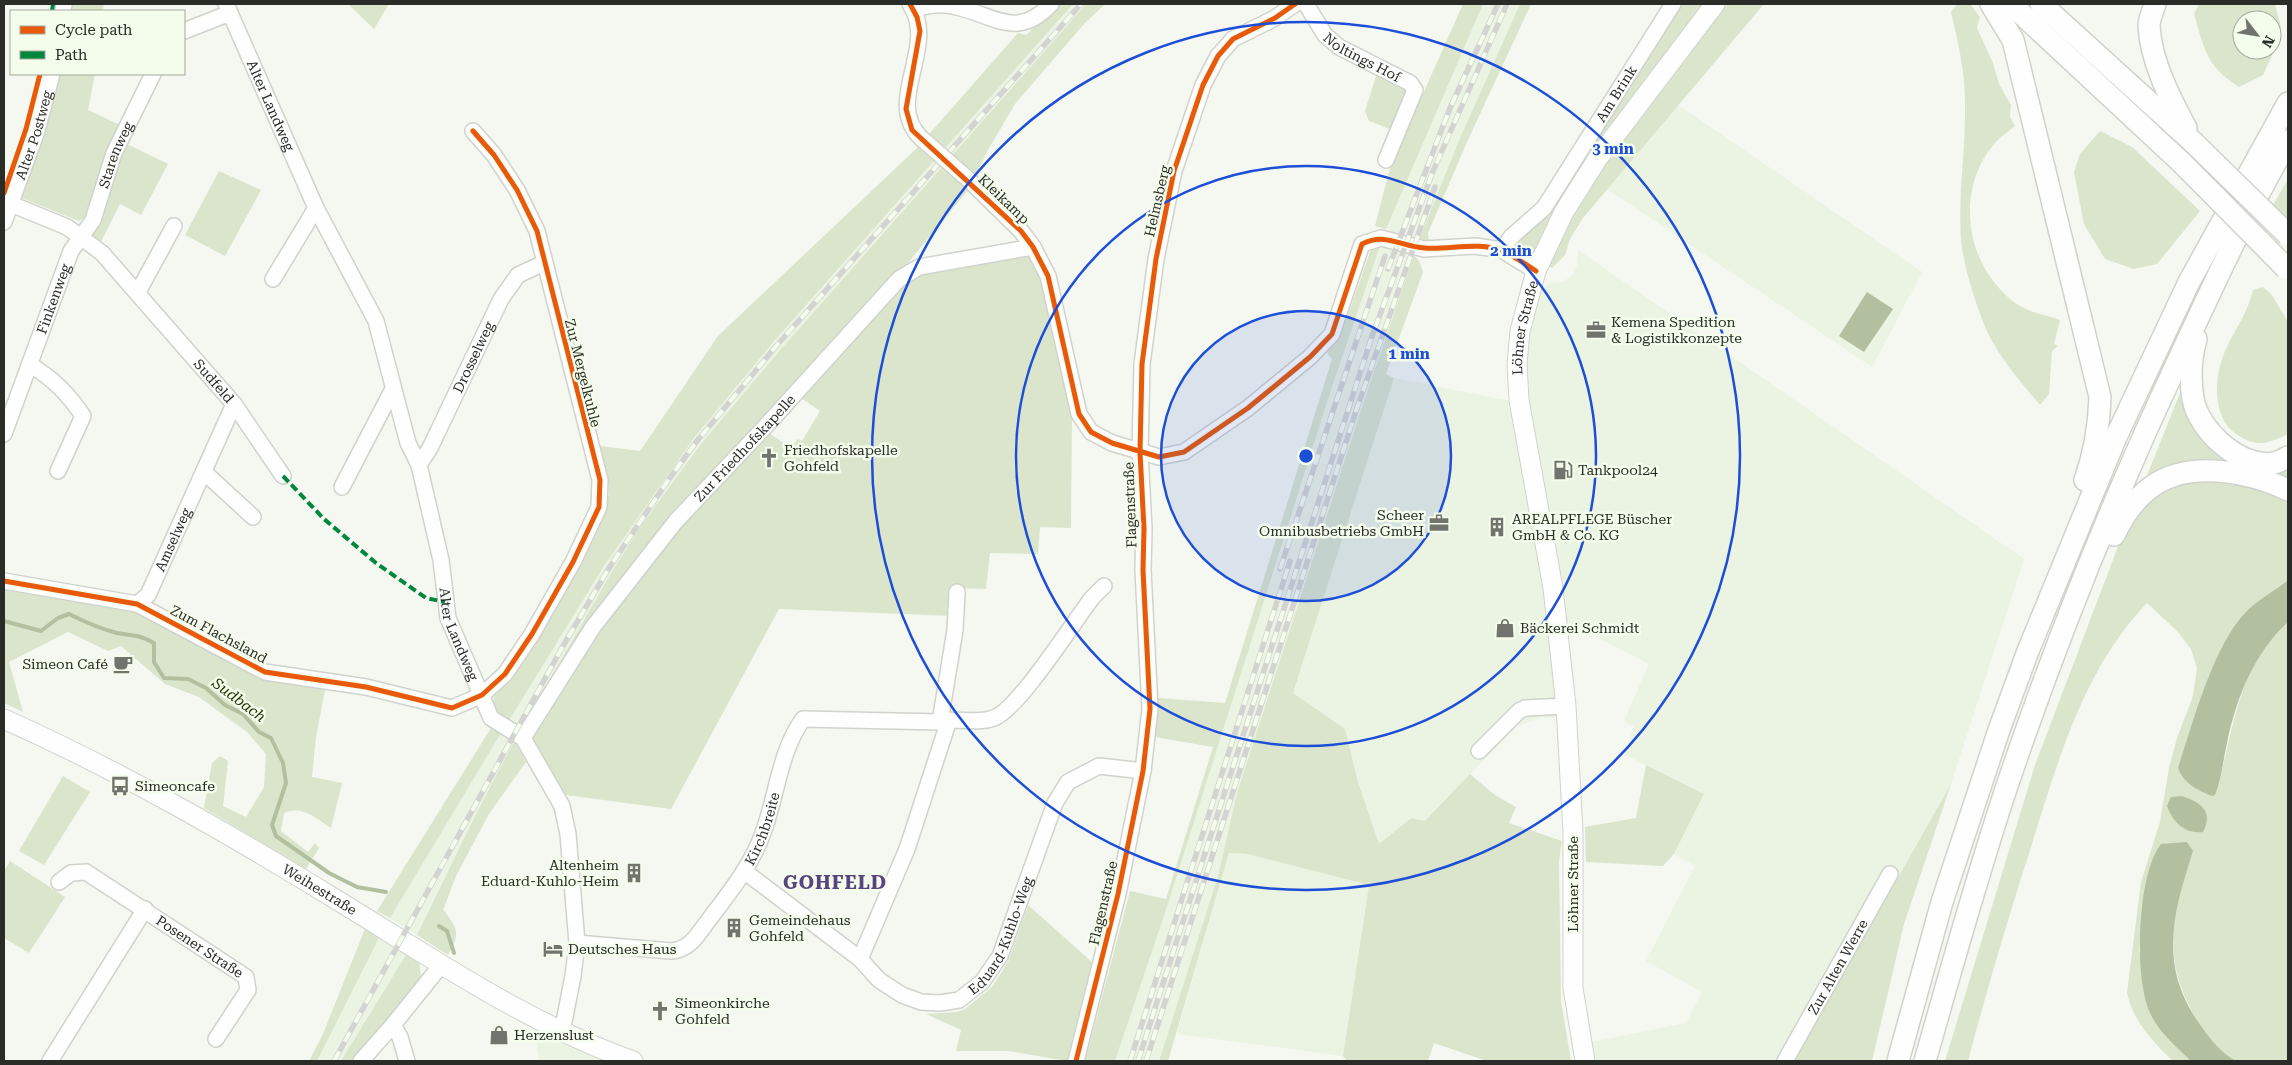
<svg xmlns="http://www.w3.org/2000/svg" width="2292" height="1065" font-family="'Roboto Serif',serif">
<style>
.built{fill:#ebf3e2}
.green{fill:#dae5cc;fill-rule:evenodd}
.water{fill:#b2c0a0}
.lines{fill:none;stroke-linecap:round;stroke-linejoin:round}
.stream{stroke:#b2c0a0;stroke-width:4}
.minor-casing{stroke:#d0d3cc;stroke-width:18}
.major-casing{stroke:#d0d3cc;stroke-width:21}
.highway-casing{stroke:#d0d3cc;stroke-width:24}
.minor{stroke:#fdfefd;stroke-width:15}
.major{stroke:#fdfefd;stroke-width:19}
.highway{stroke:#fdfefd;stroke-width:21}
.rail-casing{stroke:#d3d4d1;stroke-width:5.5}
.rail{stroke:#f4fcec;stroke-width:4;stroke-dasharray:11;stroke-linecap:butt}
.minor-bridge-casing{stroke:#d0d3cc;stroke-width:18;stroke-linecap:butt}
.highway-bridge-casing{stroke:#d0d3cc;stroke-width:24;stroke-linecap:butt}
.minor-bridge{stroke:#fdfefd;stroke-width:15}
.highway-bridge{stroke:#fdfefd;stroke-width:21}
.quiet{stroke:#00873e;stroke-width:4;stroke-dasharray:8 4;stroke-linecap:butt}
.cycleway-casing{stroke:#f4fcec;stroke-width:8}
.cycleway{stroke:#e8590c;stroke-width:5}
.ring{fill:none;stroke:#1d4ed8;stroke-width:2.5}
.labels{text-anchor:middle;stroke-width:5;stroke-linejoin:round;paint-order:stroke}
.street-label{font-size:14px;fill:#2a2d27;stroke:#f4fcec}
.poi-label{font-size:14px;fill:#2a2d27;stroke:#f4fcec;text-anchor:start}
.water-label{font-size:15px;font-style:italic;fill:#1f3100;stroke:#f4fcec}
.district-label{font-size:19px;font-weight:bold;letter-spacing:1px;fill:#584481;stroke:#f4fcec}
.centre{fill:#1d4ed8;stroke:#f4fcec;stroke-width:2.5}
.ring-label{font-size:15px;text-anchor:middle;font-weight:bold;fill:#1d4ed8;stroke:#f4fcec;stroke-width:5;stroke-linejoin:round;paint-order:stroke}
</style>
<rect width="100%" height="100%" fill="#f4f8f0"/>
<g class="built">
<polygon points="1073,4 1086,4 782,348 701,444 640,527 611,573 521,730 508,722 604,566 694,438 775,340"/>
<polygon points="1483,4 1520,4 1460,138 1419,240 1386,229"/>
<polygon points="1677,104 1922,272 1872,367 1607,189"/>
<polygon points="1380,246 1414,255 1361,410 1237,793 1218,876 1159,1061 1115,1061 1166,910 1329,396"/>
<polygon points="1578,250 2024,559 1951,784 1794,1061 1596,1061 1592,1042 1686,1023 1702,992 1646,961 1695,866 1674,854 1704,794 1624,754 1634,727 1624,721 1649,664 1568,622 1552,623 1561,718 1541,717 1517,726 1425,821 1410,818 1379,845 1358,782 1345,730 1293,694 1394,378 1521,403 1531,290 1543,288 1550,283 1562,282 1572,276 1577,266"/>
<polygon points="501,733 514,741 474,818 417,935 390,918"/>
<polygon points="1229,853 1248,854 1369,884 1343,1056 1177,1034"/>
<polygon points="379,938 406,955 341,1061 317,1061"/>
<polygon points="536,1026 619,1061 540,1061 534,1030"/>
</g>
<g class="green">
<polygon points="51,4 104,4 103,11 50,11"/>
<polygon points="348,4 389,4 374,29"/>
<polygon points="1057,4 1073,4 775,340 694,438 604,566 508,722 492,708 494,697 533,645 578,568 609,495 608,475 600,446 640,451 718,336 916,149 1018,33 1026,35"/>
<polygon points="1086,4 1105,4 1084,24 1015,104 988,150 969,189 898,275 729,461 521,730 611,573 640,527 701,444 782,348"/>
<polygon points="1463,4 1483,4 1386,229 1375,226 1390,168"/>
<polygon points="1520,4 1531,4 1467,142 1428,233 1429,242 1419,240 1460,138"/>
<polygon points="1677,4 1764,4 1583,218 1570,239 1565,255 1552,268 1516,253 1512,245"/>
<path d="M1957,4H1970L1980,17L1977,28L1993,63L1999,84L2011,105L2010,117L2015,126C2009,131 2002,135 1997,141C1962,178 1962,238 1991,278C1999,289 2011,302 2024,308C2035,314 2049,316 2060,320L2054,344L2058,346L2052,351L2049,394L2040,405C2023,385 2005,364 1992,341C1979,317 1963,266 1961,239C1958,193 1966,148 1965,102C1965,71 1958,42 1951,12Z"/>
<path d="M2199,4H2275L2281,27L2274,51L2263,75L2239,87C2205,65 2205,50 2194,14ZM2242,20H2272V50H2242Z"/>
<polygon points="1377,73 1407,86 1409,95 1395,131 1369,121 1365,111"/>
<polygon points="38,74 95,74 88,110 120,125 89,214 79,221 4,191 4,182 23,129"/>
<polygon points="2100,131 2132,147 2200,211 2157,264 2134,269 2105,259 2084,224 2074,172 2080,154"/>
<polygon points="127,144 168,164 141,215 120,204 100,244 92,237 115,169"/>
<polygon points="219,171 261,190 225,256 185,235"/>
<polygon points="2288,179 2288,221 2273,205"/>
<polygon points="1380,246 1329,396 1166,910 1115,1061 1085,1061 1130,891 1166,899 1213,747 1155,737 1158,698 1225,703 1332,359 1327,353 1344,327 1371,249"/>
<polygon points="1030,253 1044,278 1072,413 1071,528 1040,527 1038,554 990,553 986,589 956,588 953,616 779,609 671,809 566,795 530,735 596,629 679,522 766,431 791,448 798,439 802,441 820,411 798,396 916,272"/>
<polygon points="1414,255 1419,261 1423,272 1386,374 1394,378 1293,693 1345,729 1358,782 1379,844 1411,818 1425,821 1470,774 1495,795 1516,807 1509,823 1562,841 1559,860 1561,1001 1571,1061 1487,1061 1434,1043 1428,1061 1347,1061 1343,1056 1369,885 1248,854 1229,853 1168,1061 1159,1061 1218,876 1237,793 1361,410"/>
<path d="M2263,287L2271,294L2288,322V434C2267,444 2257,448 2236,434C2211,417 2214,374 2226,349C2235,329 2248,313 2253,290Z"/>
<polygon points="2182,388 2191,424 2210,447 2288,464 2288,485 2247,471 2142,488"/>
<path d="M2196,481L2239,485L2288,498V580L2245,613L2217,790C2234,728 2237,668 2288,622V1061C2275,1061 2247,1065 2235,1061C2224,1057 2211,1041 2205,1032C2171,983 2166,944 2181,887L2149,870L2141,911L2139,951L2170,1041L2191,1061H2173C2152,1041 2134,1022 2127,993L2141,882L2160,822L2169,768L2177,738L2193,696L2197,668L2191,649L2177,631L2147,603C2084,668 2057,763 2031,847C2008,918 1987,989 1968,1061H1945L2035,765L2122,536L2138,511L2162,491Z"/>
<path d="M4,587L134,607L264,676L326,685L316,737L312,777L342,783L331,828C315,818 303,805 284,813L281,831L308,852L315,843L319,848L306,869L204,808L212,763L220,756L228,761L223,806L246,817L264,787L266,754L247,732L199,697L165,684L121,646L108,651L68,632L9,662L23,712L4,703Z"/>
<polygon points="491,728 501,733 390,918 377,911"/>
<path d="M514,741L526,762L489,814L457,874L443,910C459,928 460,935 448,955L417,935L474,818Z"/>
<polygon points="1646,765 1704,794 1674,854 1663,866 1586,862 1585,827 1636,818"/>
<polygon points="63,776 90,792 44,865 19,851"/>
<polygon points="1951,784 1904,924 1872,1061 1794,1061"/>
<polygon points="10,861 65,897 29,953 4,938 4,871"/>
<polygon points="1028,905 1092,962 1067,1061 1008,1051 956,1051 961,1030 926,1014 957,1012 965,1009 992,987 1008,962"/>
<polygon points="365,929 379,938 317,1061 309,1061 323,1034"/>
<polygon points="406,955 419,963 422,981 357,1061 341,1061"/>
</g>
<g class="water">
<polygon points="1867,292 1893,309 1864,352 1839,336"/>
<path d="M2288,580V622C2254,653 2236,699 2227,743C2223,760 2222,778 2215,795L2212,796C2197,790 2183,783 2178,768C2193,722 2213,647 2245,613C2257,600 2275,591 2288,580Z"/>
<path d="M2182,796C2200,802 2214,811 2203,832C2184,834 2173,822 2167,806L2171,797Z"/>
<path d="M2187,842L2193,851C2173,913 2158,965 2199,1023C2209,1038 2221,1053 2236,1061H2191C2177,1048 2160,1033 2151,1015C2133,980 2137,874 2161,844Z"/>
</g>
<g class="lines">
<g class="stream">
<path d="M4,621L41,631L58,618L69,614C85,622 100,629 117,633C133,636 138,634 154,643V662L164,678L188,679L206,688L225,705L243,714L259,732L271,738L283,763L286,783L272,825L276,836L329,873L357,887L386,892"/>
<polyline points="439,926 447,931 454,953"/>
</g>
<defs>
<g id="minor">
<path id="s1" d="M226,4L316,208L376,321L408,443L419,465L441,560L448,618L491,718L523,738L562,806L568,834L577,943L573,976L562,1032"/>
<path d="M910,4C939,47 883,101 921,138"/>
<path id="s2" d="M1306,4L1325,35L1339,47L1410,83L1415,90L1386,160"/>
<path d="M913,9C927,6 938,3 952,6C992,13 1016,42 1051,4"/>
<polyline points="63,11 64,4"/>
<polyline points="184,31 230,13"/>
<polyline points="968,179 1021,231 1033,247 1048,276 1079,414 1091,432 1112,443 1159,457 1184,452 1248,408 1310,357 1332,334 1362,244 1381,238 1424,249 1475,246 1502,250 1536,271"/>
<path id="s3" d="M11,204L67,227L102,253L234,404L283,476"/>
<path id="s4" d="M4,222L36,134L52,74"/>
<path id="s5" d="M1502,250L1511,237L1544,208L1673,4"/>
<polyline points="273,279 316,208"/>
<polyline points="138,292 174,226"/>
<path d="M30,365C51,377 70,396 83,416L58,471"/>
<path id="s6" d="M4,434L71,251L93,220L114,153L153,74"/>
<path id="s7" d="M419,465L430,448L501,299L518,275L544,263"/>
<polyline points="204,472 253,517"/>
<polyline points="342,487 393,389"/>
<polyline points="4,581 137,604 265,672 366,687 452,708 482,695 505,674 532,634 573,562 599,507 600,480 537,231 517,190 494,155 473,131"/>
<path id="s8" d="M137,604L148,595L234,404"/>
<polyline points="940,722 955,630 957,592"/>
<path id="s9" d="M523,738L593,627L676,521L764,428L899,279L919,267L1033,247"/>
<polyline points="1479,751 1519,711 1525,708 1566,706"/>
<path id="s10" d="M744,871L860,959L879,980L902,995L921,1002L940,1003L959,1000L982,982L1000,956L1055,803L1068,782L1099,766L1143,771"/>
<path id="s11" d="M59,882L71,873L86,872L246,977L248,990L216,1039"/>
<path id="s12" d="M577,943L671,951C690,950 698,934 708,921C729,893 753,864 764,830C777,794 780,751 803,719L940,722C957,717 980,725 996,717C1020,706 1073,623 1092,598L1104,586"/>
<polyline points="860,959 907,849 949,720"/>
<polyline points="393,1025 400,1037 407,1061"/>
<polyline points="50,1061 145,909"/>
<polyline points="361,1061 393,1025 442,964"/>
<polyline points="1076,1061 1118,894 1143,771 1150,709 1143,570 1144,529 1140,452 1142,364 1156,259 1174,171 1203,85 1218,56 1233,39 1275,18 1295,4"/>
<path id="s13" d="M1785,1061L1890,874"/>
</g>
<g id="major">
<path id="s14" d="M4,719C118,770 226,832 332,897C429,956 526,1023 633,1061"/>
<path id="s15" d="M1585,1061L1573,988V832L1566,706L1553,588L1519,400L1517,364L1520,331L1536,271L1564,212L1598,158L1715,4"/>
</g>
<g id="highway">
<path d="M1991,4L2013,40L2100,397C2099,426 2095,452 2085,480"/>
<polyline points="2011,4 2182,163"/>
<polyline points="2041,4 2193,142"/>
<path d="M2155,4C2153,11 2149,19 2149,26C2151,62 2170,98 2186,128"/>
<path d="M2196,339C2191,357 2190,380 2193,399C2199,431 2241,469 2274,463C2279,462 2284,459 2288,457"/>
<path d="M2114,535C2123,516 2136,497 2154,485C2192,460 2250,472 2288,490"/>
<polyline points="1898,1061 1942,902 1999,730 2028,651 2116,437 2189,282 2288,103"/>
<path d="M1925,1061C1951,970 1976,879 2006,789C2055,643 2113,499 2179,359C2213,286 2247,211 2288,141"/>
</g>
</defs>
<use href="#minor" class="minor-casing"/>
<use href="#major" class="major-casing"/>
<use href="#highway" class="highway-casing"/>
<use href="#minor" class="minor"/>
<use href="#major" class="major"/>
<use href="#highway" class="highway"/>
<defs>
<g id="rail">
<polyline points="1388,269 1450,108 1498,4"/>
<polyline points="1280,569 1385,256"/>
<polyline points="334,1061 563,646 609,568 669,479 697,441 778,344 1081,4"/>
<polyline points="1130,1061 1290,561"/>
<polyline points="1138,1061 1371,339 1433,171 1507,4"/>
<polyline points="1146,1061 1357,408 1435,187"/>
</g>
</defs>
<use href="#rail" class="rail-casing"/>
<use href="#rail" class="rail"/>
<defs>
<polyline id="minor-bridge" points="921,138 968,179"/>
<g id="highway-bridge">
<polyline points="2193,142 2288,235"/>
<polyline points="2182,163 2286,268"/>
</g>
</defs>
<use href="#minor-bridge" class="minor-bridge-casing"/>
<use href="#highway-bridge" class="highway-bridge-casing"/>
<use href="#minor-bridge" class="minor-bridge"/>
<use href="#highway-bridge" class="highway-bridge"/>
<g class="quiet">
<polyline points="52,11 53,4"/>
<polyline points="283,476 324,519 376,563 426,598 445,602"/>
</g>
<defs>
<g id="cycleway">
<path d="M910,4L917,17L920,31L906,109L912,130L1021,231L1033,247L1048,276L1079,414L1091,432L1112,443L1159,457L1184,452L1248,408L1310,357L1332,334L1362,244C1387,232 1401,247 1425,248C1450,250 1479,241 1503,251C1514,256 1525,264 1536,271"/>
<polyline points="4,193 26,129 40,74"/>
<polyline points="4,581 137,604 265,672 366,687 452,708 482,695 505,674 532,634 573,562 599,507 600,480 537,231 517,190 494,155 473,131"/>
<polyline points="1076,1061 1118,894 1143,771 1150,709 1143,570 1144,529 1140,452 1142,364 1156,259 1174,171 1203,85 1218,56 1233,39 1275,18 1295,4"/>
</g>
</defs>
<use href="#cycleway" class="cycleway-casing"/>
<use href="#cycleway" class="cycleway"/>
</g>
<circle cx="1306" cy="456" r="145" fill="#1d4ed8" fill-opacity=".12"/>
<g class="ring">
<circle cx="1306" cy="456" r="145"/>
<circle cx="1306" cy="456" r="290"/>
<circle cx="1306" cy="456" r="434"/>
</g>
<defs>
<symbol id="office-bare" viewBox="-9 -9 18 18"><path d="M-6-3h4V-5.5h4V-3h4V5H-6ZM-1-4.5V-3h2v-1.5ZM-6 0V1H6V0Z" fill="#71746d" stroke="#f4fcec" stroke-width="2.5" paint-order="stroke"/></symbol>
<symbol id="church-bare" viewBox="-9 -9 18 18"><path d="M-1.2-6h2.4v3.5h3.3v2.4h-3.3V6h-2.4V-.1h-3.3v-2.4h3.3Z" fill="#71746d" stroke="#f4fcec" stroke-width="2.5" paint-order="stroke"/></symbol>
<symbol id="fuel-bare" viewBox="-9 -9 18 18"><path d="M-5.5-6h7V0h2V4h1.3V-2.5L3-4.5l.8-.8L6-3V5H2.5V1h-1V6h-7ZM-4.2-4.7v3.2H.2V-4.7Z" fill="#71746d" stroke="#f4fcec" stroke-width="2.5" paint-order="stroke"/></symbol>
<symbol id="building-bare" viewBox="-9 -9 18 18"><path d="M-4-6H4V6H1V3H-1V6H-4ZM-2.5-4.3h1.7v1.8h-1.7ZM.8-4.3h1.7v1.8H.8ZM-2.5-1h1.7V.8h-1.7ZM.8-1h1.7V.8H.8Z" fill="#71746d" stroke="#f4fcec" stroke-width="2.5" paint-order="stroke"/></symbol>
<symbol id="shop-bare" viewBox="-9 -9 18 18"><path d="M-5-2.5h2.3a2.7 3.5 0 0 1 5.4 0H5L5.5 6h-11ZM-1.5-2.5h3a1.5 2.3 0 0 0-3 0Z" fill="#71746d" stroke="#f4fcec" stroke-width="2.5" paint-order="stroke"/></symbol>
<symbol id="cafe-bare" viewBox="-9 -9 18 18"><path d="M-5.5-4.5H6V0H3Q3 3.5 0 3.5H-2.5Q-5.5 3.5-5.5 0ZM3-3.2v2h1.7v-2ZM-6 4.5H4V6H-6Z" fill="#71746d" stroke="#f4fcec" stroke-width="2.5" paint-order="stroke"/></symbol>
<symbol id="bus-bare" viewBox="-9 -9 18 18"><path d="M-5-6H5V4H4V6H2V4H-2V6H-4V4H-5ZM-3.5-4V0h7V-4ZM-3.5 1.2v1.5H-2V1.2ZM2 1.2v1.5H3.5V1.2Z" fill="#71746d" stroke="#f4fcec" stroke-width="2.5" paint-order="stroke"/></symbol>
<symbol id="hotel-bare" viewBox="-9 -9 18 18"><path d="M-6-4.5h1.5V1H6V5H4.5V3h-9V5H-6ZM-4 0a1.8 1.8 0 1 1 3.6 0ZM.5 0V-2.5h3Q6-2.5 6 0Z" fill="#71746d" stroke="#f4fcec" stroke-width="2.5" paint-order="stroke"/></symbol>
</defs>
<g fill-rule="evenodd">
<use href="#office-bare" x="1582" y="316" width="28" height="28"/>
<use href="#church-bare" x="755" y="444" width="28" height="28"/>
<use href="#fuel-bare" x="1549" y="456" width="28" height="28"/>
<use href="#office-bare" x="1425" y="509" width="28" height="28"/>
<use href="#building-bare" x="1483" y="513" width="28" height="28"/>
<use href="#shop-bare" x="1491" y="614" width="28" height="28"/>
<use href="#cafe-bare" x="109" y="650" width="28" height="28"/>
<use href="#bus-bare" x="106" y="772" width="28" height="28"/>
<use href="#building-bare" x="620" y="859" width="28" height="28"/>
<use href="#building-bare" x="720" y="914" width="28" height="28"/>
<use href="#hotel-bare" x="539" y="935" width="28" height="28"/>
<use href="#church-bare" x="646" y="997" width="28" height="28"/>
<use href="#shop-bare" x="485" y="1021" width="28" height="28"/>
</g>
<g class="labels">
<g class="street-label">
<text dy="5" stroke="none"><textPath href="#s2" startOffset="80">Noltings Hof</textPath></text>
<text dy="5" stroke="none"><textPath href="#s5" startOffset="195">Am Brink</textPath></text>
<text dy="5" stroke="none"><textPath href="#s1" startOffset="111">Alter Landweg</textPath></text>
<text dy="5" stroke="none"><textPath href="#s4" startOffset="92">Alter Postweg</textPath></text>
<text dy="5" stroke="none"><textPath href="#s6" startOffset="302">Starenweg</textPath></text>
<text transform="translate(1004 199) rotate(44)" y="5">Kleikamp</text>
<text transform="translate(1157 201) rotate(-77)" y="5">Helmsberg</text>
<text dy="5" stroke="none"><textPath href="#s6" startOffset="144">Finkenweg</textPath></text>
<text dy="5" stroke="none"><textPath href="#s15" startOffset="739">Löhner Straße</textPath></text>
<text dy="5" stroke="none"><textPath href="#s7" startOffset="121">Drosselweg</textPath></text>
<text transform="translate(583 373) rotate(76)" y="5">Zur Mergelkuhle</text>
<text dy="5" stroke="none"><textPath href="#s3" startOffset="274">Sudfeld</textPath></text>
<text dy="5" stroke="none"><textPath href="#s9" startOffset="366">Zur Friedhofskapelle</textPath></text>
<text transform="translate(1130 505) rotate(-92)" y="5">Flagenstraße</text>
<text dy="5" stroke="none"><textPath href="#s8" startOffset="75">Amselweg</textPath></text>
<text transform="translate(219 634) rotate(28)" y="5">Zum Flachsland</text>
<text dy="5" stroke="none"><textPath href="#s1" startOffset="676">Alter Landweg</textPath></text>
<text dy="5" stroke="none"><textPath href="#s12" startOffset="252">Kirchbreite</textPath></text>
<text transform="translate(1573 884) rotate(-90)" y="5">Löhner Straße</text>
<text dy="5" stroke="none"><textPath href="#s14" startOffset="359">Weihestraße</textPath></text>
<text transform="translate(1103 903) rotate(-77)" y="5">Flagenstraße</text>
<text dy="5" stroke="none"><textPath href="#s10" startOffset="339">Eduard-Kuhlo-Weg</textPath></text>
<text dy="5" stroke="none"><textPath href="#s11" startOffset="166">Posener Straße</textPath></text>
<text dy="5" stroke="none"><textPath href="#s13" startOffset="108">Zur Alten Werre</textPath></text>
</g>
<g class="poi-label">
<text x="1611" y="327">Kemena Spedition<tspan x="1611" dy="16">&amp; Logistikkonzepte</tspan></text>
<text x="784" y="455">Friedhofskapelle<tspan x="784" dy="16">Gohfeld</tspan></text>
<text x="1578" y="475">Tankpool24</text>
<text x="1424" y="520" text-anchor="end">Scheer<tspan x="1424" dy="16">Omnibusbetriebs GmbH</tspan></text>
<text x="1512" y="524">AREALPFLEGE Büscher<tspan x="1512" dy="16">GmbH &amp; Co. KG</tspan></text>
<text x="1520" y="633">Bäckerei Schmidt</text>
<text x="108" y="669" text-anchor="end">Simeon Café</text>
<text x="135" y="791">Simeoncafe</text>
<text x="619" y="870" text-anchor="end">Altenheim<tspan x="619" dy="16">Eduard-Kuhlo-Heim</tspan></text>
<text x="749" y="925">Gemeindehaus<tspan x="749" dy="16">Gohfeld</tspan></text>
<text x="568" y="954">Deutsches Haus</text>
<text x="675" y="1008">Simeonkirche<tspan x="675" dy="16">Gohfeld</tspan></text>
<text x="514" y="1040">Herzenslust</text>
</g>
<g class="water-label">
<text transform="translate(239 700) rotate(37)" y="5">Sudbach</text>
</g>
<g class="district-label">
<text x="835" y="889">GOHFELD</text>
</g>
</g>
<circle cx="1306" cy="456" r="8" class="centre"/>
<g class="ring-label">
<text x="1613" y="154">3 min</text>
<text x="1511" y="256">2 min</text>
<text x="1409" y="359">1 min</text>
</g>
<rect width="2292" height="1065" fill="none" stroke="#2a2d27" stroke-width="10"/>
<rect x="10" y="10" width="175" height="65" fill="#f4fcec" stroke="#a3a99d"/>
<rect x="20" y="26" width="25" height="8" fill="#e8590c" stroke="#a3a99d"/>
<text x="55" y="35" font-size="15" fill="#2a2d27">Cycle path</text>
<rect x="20" y="51" width="25" height="8" fill="#00873e" stroke="#a3a99d"/>
<text x="55" y="60" font-size="15" fill="#2a2d27">Path</text>
<g transform="translate(2257 35) rotate(121)"><circle r="24" fill="#f4fcec" stroke="#a3a99d"/>
<path d="M0-4L9 19L0 12L-9 19Z" fill="#71746d"/>
<text y="-8" font-size="14" font-weight="bold" text-anchor="middle" fill="#2a2d27">N</text>
</g>
</svg>
